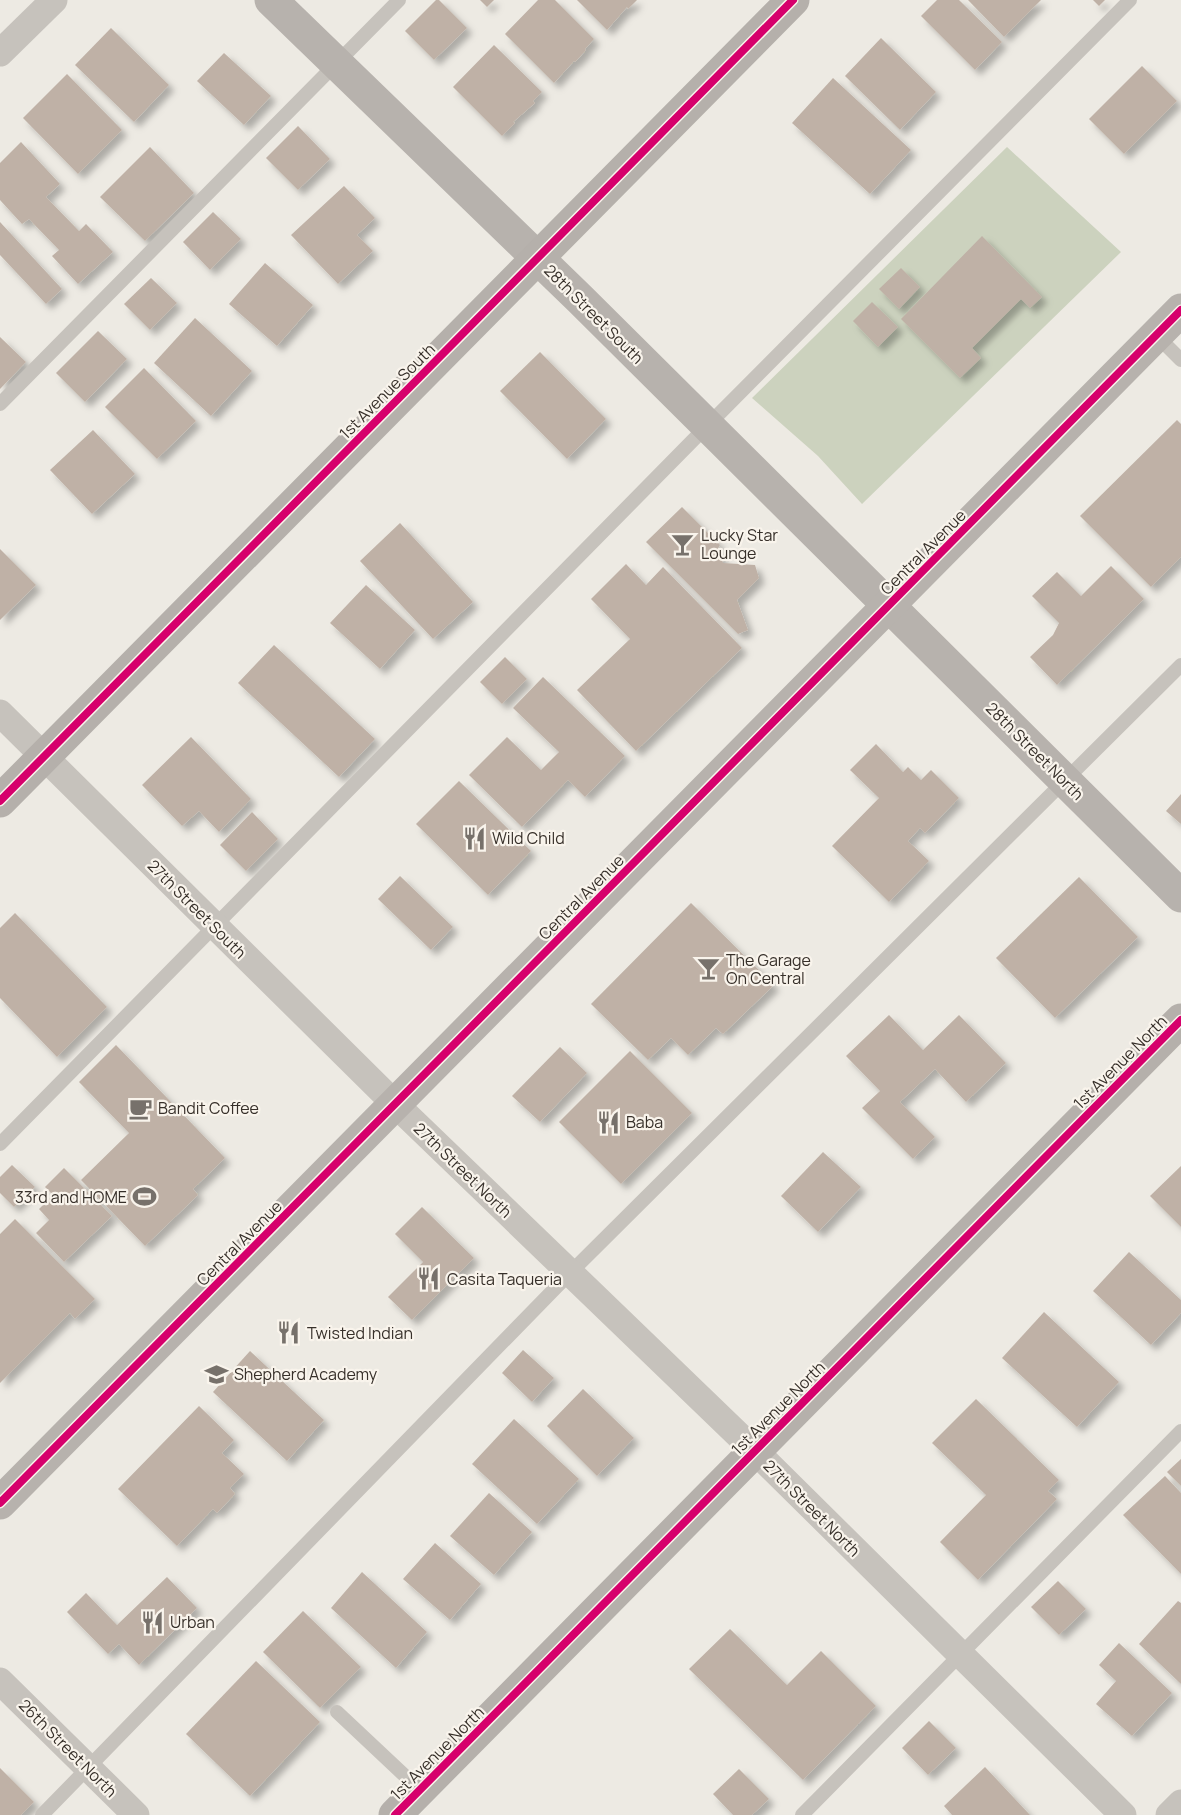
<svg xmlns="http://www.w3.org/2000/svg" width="1181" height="1815" font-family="Manrope,sans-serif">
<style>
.green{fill:#ccd2be}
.building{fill:#bfb1a6;filter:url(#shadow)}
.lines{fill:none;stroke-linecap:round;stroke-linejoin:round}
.lane{stroke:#c6c2bc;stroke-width:14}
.street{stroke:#c6c2bc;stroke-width:27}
.secondary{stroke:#b7b2ad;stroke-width:33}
.primary{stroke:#b5b0ab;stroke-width:33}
.cycleway-casing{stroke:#f9f4ec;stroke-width:11}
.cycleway{stroke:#d6006c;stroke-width:8}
.labels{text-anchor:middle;stroke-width:4.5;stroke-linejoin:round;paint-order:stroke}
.street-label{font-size:16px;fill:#37302a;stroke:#f9f4ec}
.poi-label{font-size:16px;fill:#37302a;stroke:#f9f4ec;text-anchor:start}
</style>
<defs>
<filter id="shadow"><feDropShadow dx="5.5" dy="5.5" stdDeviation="3" flood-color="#0004"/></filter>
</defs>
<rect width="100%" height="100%" fill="#edeae3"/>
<polygon class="green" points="1007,147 1121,252 862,504 818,456 752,398"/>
<g class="building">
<polygon points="436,0 439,0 467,28 434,60 405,31"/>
<polygon points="480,0 494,0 487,7"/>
<polygon points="538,0 555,0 594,39 585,49 586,50 575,62 574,61 554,83 505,34"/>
<polygon points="577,0 637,0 628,9 627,7 607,30"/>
<polygon points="937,0 959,0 1002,42 975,70 921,16"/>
<polygon points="968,0 1041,0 1004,37"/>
<polygon points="1093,0 1105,0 1099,6"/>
<polygon points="111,28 169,85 134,122 75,65"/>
<polygon points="881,38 936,92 900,130 845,76"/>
<polygon points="494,45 542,92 533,101 535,103 513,122 515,123 502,136 453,87"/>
<polygon points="224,53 271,96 244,125 197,81"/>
<polygon points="1142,66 1177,101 1124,154 1089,119"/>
<polygon points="67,74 122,130 78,174 23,118"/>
<polygon points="833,78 911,150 870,194 792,123"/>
<polygon points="298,126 330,159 298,190 266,158"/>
<polygon points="21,142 60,184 46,197 79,231 86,224 113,252 78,284 52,256 59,250 29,219 22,224 0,200 0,163"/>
<polygon points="150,147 194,193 145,241 100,197"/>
<polygon points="344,186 375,218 357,235 373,251 338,284 291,235"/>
<polygon points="213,212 241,239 210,270 183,242"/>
<polygon points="0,222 62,289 46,304 0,255"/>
<polygon points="982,236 1042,297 1030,308 1021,299 972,348 981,358 960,378 901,319"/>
<polygon points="265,263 313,305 277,346 229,304"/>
<polygon points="901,268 920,287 899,309 879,289"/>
<polygon points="151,278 177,303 150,330 124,304"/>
<polygon points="872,302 898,327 878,347 853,321"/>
<polygon points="195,318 252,371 211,416 154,363"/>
<polygon points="98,331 127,359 85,402 56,373"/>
<polygon points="0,337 26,362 0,389"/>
<polygon points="540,352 606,419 567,459 500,391"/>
<polygon points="144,368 196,421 157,459 105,407"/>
<polygon points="1177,420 1181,424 1181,557 1151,587 1080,516"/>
<polygon points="93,430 135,474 92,514 50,470"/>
<polygon points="682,507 720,545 718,548 723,563 755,565 759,578 737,600 748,630 738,634 646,542"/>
<polygon points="400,523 473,602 433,639 360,561"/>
<polygon points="0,549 36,585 0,620"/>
<polygon points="626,564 646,585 663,567 742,648 636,751 577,690 630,639 591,599"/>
<polygon points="1111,566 1144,599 1057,685 1030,657 1053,635 1059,623 1032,596 1057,572 1081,596"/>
<polygon points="366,585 415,630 380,669 330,623"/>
<polygon points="274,645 375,739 339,777 238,683"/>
<polygon points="505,657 527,679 502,704 480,682"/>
<polygon points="543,677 625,756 585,797 568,780 522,827 469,775 507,737 541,770 559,752 513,708"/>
<polygon points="191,737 251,799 219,832 199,811 182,826 142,785"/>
<polygon points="876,744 903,772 908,767 921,780 931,770 959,798 925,833 920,828 908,841 929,861 889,902 832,846 879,798 850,770"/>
<polygon points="459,781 531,851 488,895 416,824"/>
<polygon points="1181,794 1181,824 1166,811"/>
<polygon points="252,812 278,839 246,871 220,845"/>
<polygon points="400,876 453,927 431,950 378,899"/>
<polygon points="1079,877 1138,937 1055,1018 996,958"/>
<polygon points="691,903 774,985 723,1034 716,1028 688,1055 671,1038 648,1060 591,1004"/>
<polygon points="15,913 107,1007 57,1057 0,998 0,928"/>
<polygon points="889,1015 923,1050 959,1015 1006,1063 966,1102 935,1069 900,1102 935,1137 913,1159 862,1108 880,1091 846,1056"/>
<polygon points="116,1045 225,1158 193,1189 198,1195 145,1246 81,1180 129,1133 79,1082"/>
<polygon points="560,1047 587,1073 540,1122 512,1096"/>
<polygon points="630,1051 692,1113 621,1184 559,1122"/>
<polygon points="823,1152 861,1187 818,1232 781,1196"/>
<polygon points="12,1165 35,1187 14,1207 0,1193 0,1177"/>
<polygon points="1181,1166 1181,1227 1150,1196"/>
<polygon points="64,1168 112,1216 64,1262 36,1233 49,1220 39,1209 53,1195 45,1187"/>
<polygon points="422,1207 474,1258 412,1320 388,1297 423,1262 395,1234"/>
<polygon points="15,1219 95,1299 75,1319 70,1313 0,1383 0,1234"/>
<polygon points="1129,1252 1181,1300 1181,1313 1151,1345 1093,1291"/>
<polygon points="1044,1312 1119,1382 1077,1427 1002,1358"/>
<polygon points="523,1350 554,1378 532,1402 502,1373"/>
<polygon points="250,1351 324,1420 287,1461 213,1392"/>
<polygon points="583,1389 634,1438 597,1476 547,1426"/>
<polygon points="976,1399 1059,1480 1048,1491 1057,1499 978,1580 940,1542 986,1495 932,1443"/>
<polygon points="199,1406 234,1440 222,1453 244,1474 230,1488 235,1494 217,1513 213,1509 177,1546 118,1489"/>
<polygon points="514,1419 579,1479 537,1524 472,1464"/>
<polygon points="1181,1459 1181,1486 1167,1472"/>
<polygon points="1165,1476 1181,1493 1181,1574 1123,1515"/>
<polygon points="489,1493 532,1532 494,1575 450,1536"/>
<polygon points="435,1543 481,1584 450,1620 403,1579"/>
<polygon points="362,1572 427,1632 396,1668 331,1608"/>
<polygon points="167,1577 197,1608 139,1665 119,1644 108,1654 67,1612 86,1593 117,1625"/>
<polygon points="1058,1581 1086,1609 1059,1635 1031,1607"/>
<polygon points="1178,1601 1181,1603 1181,1684 1139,1644"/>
<polygon points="303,1611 361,1667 320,1708 263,1652"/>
<polygon points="730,1629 787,1685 821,1651 876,1706 803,1780 689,1669"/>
<polygon points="1119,1643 1172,1693 1132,1736 1096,1704 1116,1681 1099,1665"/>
<polygon points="256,1661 320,1722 250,1796 186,1734"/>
<polygon points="929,1721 956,1748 928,1775 902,1748"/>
<polygon points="985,1767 1030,1815 952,1815 944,1806"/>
<polygon points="0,1768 34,1802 21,1815 0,1815"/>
<polygon points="739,1769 769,1799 752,1815 733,1815 713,1794"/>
</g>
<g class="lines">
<g class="lane">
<polyline points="1156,335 1181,360"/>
<polyline points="0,404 399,0"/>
<polyline points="0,1144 707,426 1130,0"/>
<polyline points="337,1712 420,1790"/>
<polyline points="42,1815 570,1273 1181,665"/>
<polyline points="802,1815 1181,1431"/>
</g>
<g class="street">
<polyline points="0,53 54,0"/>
<polyline points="0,713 395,1104 755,1451 1123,1815"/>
<polyline points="0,1681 136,1815"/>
<polyline points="1169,1815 1181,1803"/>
</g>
<g class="secondary">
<polyline points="271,0 580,299 1181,896"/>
<polyline points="0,1503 1181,310"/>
</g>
<g class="primary">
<polyline points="0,801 793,0"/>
<polyline points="395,1815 1181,1020"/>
</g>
<defs>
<g id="cycleway">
<polyline points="0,801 793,0"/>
<polyline points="0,1503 1181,310"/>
<polyline points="395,1815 1181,1020"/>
</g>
</defs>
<use href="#cycleway" class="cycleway-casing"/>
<use href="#cycleway" class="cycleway"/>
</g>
<defs>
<symbol id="bar-bare" viewBox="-9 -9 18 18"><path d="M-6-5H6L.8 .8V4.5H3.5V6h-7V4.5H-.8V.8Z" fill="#77716b" stroke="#f9f4ec" stroke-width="2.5" paint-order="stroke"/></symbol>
<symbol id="restaurant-bare" viewBox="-9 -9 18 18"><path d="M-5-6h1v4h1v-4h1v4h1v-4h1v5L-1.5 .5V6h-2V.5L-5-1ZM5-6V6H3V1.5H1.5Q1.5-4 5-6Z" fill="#77716b" stroke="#f9f4ec" stroke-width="2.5" paint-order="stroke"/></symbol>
<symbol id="cafe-bare" viewBox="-9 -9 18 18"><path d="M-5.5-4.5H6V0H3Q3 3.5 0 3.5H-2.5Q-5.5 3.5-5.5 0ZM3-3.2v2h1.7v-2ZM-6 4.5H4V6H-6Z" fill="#77716b" stroke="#f9f4ec" stroke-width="2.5" paint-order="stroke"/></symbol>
<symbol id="stadium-bare" viewBox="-9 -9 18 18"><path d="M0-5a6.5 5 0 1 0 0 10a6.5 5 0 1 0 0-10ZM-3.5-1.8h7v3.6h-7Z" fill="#77716b" stroke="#f9f4ec" stroke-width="2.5" paint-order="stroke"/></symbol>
<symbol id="school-bare" viewBox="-9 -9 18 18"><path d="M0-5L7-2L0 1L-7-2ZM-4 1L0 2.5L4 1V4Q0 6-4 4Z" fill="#77716b" stroke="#f9f4ec" stroke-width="2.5" paint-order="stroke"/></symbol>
</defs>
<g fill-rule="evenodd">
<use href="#bar-bare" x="666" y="528" width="33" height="33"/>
<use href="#restaurant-bare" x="458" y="822" width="33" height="33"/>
<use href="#bar-bare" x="692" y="952" width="33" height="33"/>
<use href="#cafe-bare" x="124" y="1092" width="33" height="33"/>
<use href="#restaurant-bare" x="592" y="1106" width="33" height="33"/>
<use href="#stadium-bare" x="128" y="1180" width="33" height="33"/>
<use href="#restaurant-bare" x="412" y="1262" width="33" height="33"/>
<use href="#restaurant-bare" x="272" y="1316" width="33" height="33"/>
<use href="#school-bare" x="200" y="1358" width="33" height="33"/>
<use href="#restaurant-bare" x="136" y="1606" width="33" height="33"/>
</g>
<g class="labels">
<g class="street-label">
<text transform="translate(594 314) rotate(45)" y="6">28th Street South</text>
<text transform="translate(387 391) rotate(-45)" y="6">1st Avenue South</text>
<text transform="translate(923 552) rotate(-45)" y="6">Central Avenue</text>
<text transform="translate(1035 751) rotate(45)" y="6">28th Street North</text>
<text transform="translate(581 897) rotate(-45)" y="6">Central Avenue</text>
<text transform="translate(197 909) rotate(45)" y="6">27th Street South</text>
<text transform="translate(1120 1062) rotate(-45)" y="6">1st Avenue North</text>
<text transform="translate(463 1170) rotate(44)" y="6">27th Street North</text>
<text transform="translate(239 1243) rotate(-45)" y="6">Central Avenue</text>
<text transform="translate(778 1408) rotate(-45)" y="6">1st Avenue North</text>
<text transform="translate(812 1508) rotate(45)" y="6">27th Street North</text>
<text transform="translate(68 1748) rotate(45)" y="6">26th Street North</text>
<text transform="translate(437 1753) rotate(-45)" y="6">1st Avenue North</text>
</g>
<g class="poi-label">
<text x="701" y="541">Lucky Star<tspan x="701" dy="18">Lounge</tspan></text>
<text x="492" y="844">Wild Child</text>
<text x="726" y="966">The Garage<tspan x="726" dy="18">On Central</tspan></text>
<text x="158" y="1114">Bandit Coffee</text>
<text x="626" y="1128">Baba</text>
<text x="127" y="1203" text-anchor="end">33rd and HOME</text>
<text x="447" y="1285">Casita Taqueria</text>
<text x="307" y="1339">Twisted Indian</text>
<text x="234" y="1380">Shepherd Academy</text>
<text x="170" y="1628">Urban</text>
</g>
</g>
</svg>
